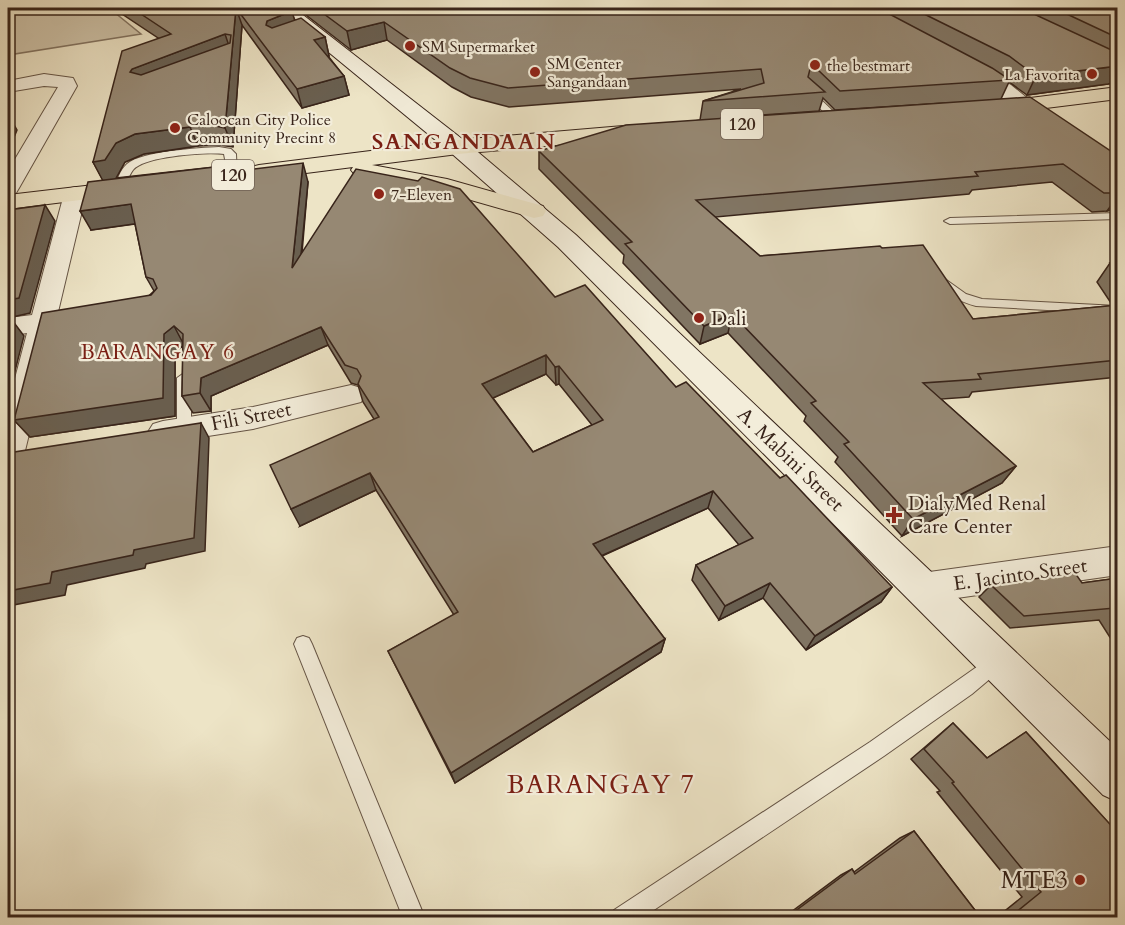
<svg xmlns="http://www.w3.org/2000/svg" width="1125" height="925" font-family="Cardo,serif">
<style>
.green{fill:#cec3a9;stroke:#837462;stroke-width:1.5}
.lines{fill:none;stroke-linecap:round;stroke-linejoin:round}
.service-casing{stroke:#655445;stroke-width:2}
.minor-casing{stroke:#655445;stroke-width:2}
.secondary-casing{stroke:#38241a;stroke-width:2}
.trunk-casing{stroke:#38241a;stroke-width:2}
.service{fill:#f3edda;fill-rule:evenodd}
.minor{fill:#f3edda;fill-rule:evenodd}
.secondary{fill:#f3edda;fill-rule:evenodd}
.trunk{fill:#ede4c6;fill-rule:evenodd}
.wall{fill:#817563;stroke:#38241a;stroke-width:1.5;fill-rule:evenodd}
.shaded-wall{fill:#695f50;stroke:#38241a;stroke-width:1.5}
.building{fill:#968873;stroke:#38241a;stroke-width:1.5;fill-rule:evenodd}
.poi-dot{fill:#8f2418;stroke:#f3edda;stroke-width:2}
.labels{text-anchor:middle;stroke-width:4.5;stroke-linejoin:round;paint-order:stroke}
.far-poi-label{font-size:16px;fill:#38241a;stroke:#f3edda;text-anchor:start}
.shield{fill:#f3edda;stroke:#706054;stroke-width:1.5}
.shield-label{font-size:18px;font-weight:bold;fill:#38241a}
.poi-label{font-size:20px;fill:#38241a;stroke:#f3edda;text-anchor:start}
.street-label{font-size:20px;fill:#38241a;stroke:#f3edda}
.neighbourhood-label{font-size:21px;letter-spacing:1.5px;fill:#7a1f14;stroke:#f3edda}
.far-district-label{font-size:22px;font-weight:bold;letter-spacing:1.5px;fill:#7a1f14;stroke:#f3edda}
.near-poi-label{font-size:24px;fill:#38241a;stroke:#f3edda;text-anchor:end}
.near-neighbourhood-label{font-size:26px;letter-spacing:1.5px;fill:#7a1f14;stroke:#f3edda}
</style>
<rect width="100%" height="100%" fill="#ede4c6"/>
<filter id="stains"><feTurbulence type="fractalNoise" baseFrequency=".00333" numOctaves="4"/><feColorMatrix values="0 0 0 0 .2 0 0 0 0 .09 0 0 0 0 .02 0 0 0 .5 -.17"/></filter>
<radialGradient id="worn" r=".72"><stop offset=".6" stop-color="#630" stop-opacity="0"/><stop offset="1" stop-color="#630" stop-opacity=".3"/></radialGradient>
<polygon class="green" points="8,8 109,8 141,34 8,55"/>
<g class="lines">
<defs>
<g id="service">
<polygon points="805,90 811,90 838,116 838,120 832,120 805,94"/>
<path d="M219,147L231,149L236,154L237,177L233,178L228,175L224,154C206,152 144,156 133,170C128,176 127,185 124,191H116L115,189C117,180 120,170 127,164C142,151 199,148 219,147Z"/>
<polygon points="1118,213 1118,219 950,224 944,221 950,218"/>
<path d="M945,279L966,294L982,299L1118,306V314L976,306C961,302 948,296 939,283Z"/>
<polygon points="184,373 191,378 191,429 189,433 179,433 177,429 177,378"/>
<polygon points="303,636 309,638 312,644 425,918 403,918 294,644 297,638"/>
<polygon points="998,652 1004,655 1007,661 1004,667 972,694 884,756 642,918 611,918 614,910 870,742"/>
</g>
<g id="minor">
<polygon points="970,64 1011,85 1037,106 1034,110 1020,110 964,73 961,69 964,65"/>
<polygon points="44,74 73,78 77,86 19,188 16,193 8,194 8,171 58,87 44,86 8,92 8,81"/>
<polygon points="75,187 83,189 86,194 58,312 70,314 74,320 70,326 54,330 24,455 20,463 9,467 8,405 27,333 8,336 8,318 32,315 64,194 67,189"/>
<polygon points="351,385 361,388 365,395 361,402 253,429 163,443 153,440 148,432 153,424 163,421 253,407"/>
<polygon points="1118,546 1118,575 922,603 910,599 905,588 910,577 922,573"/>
</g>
<polygon id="secondary" points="275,8 294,8 466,142 576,235 1118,749 1118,802 1103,795 558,247 450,152"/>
<g id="trunk">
<polygon points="1118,87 1118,99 998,114 991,112 987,108 991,104 998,102"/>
<polygon points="635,125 643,127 646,132 643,137 458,154 372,165 447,179 543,206 546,211 543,216 534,218 443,192 355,175 351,170 353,167 259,179 251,177 247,172 251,167 259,165 458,140"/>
<polygon points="128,181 136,183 140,188 136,193 8,209 8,195"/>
</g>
</defs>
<use href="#service" class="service-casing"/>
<use href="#minor" class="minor-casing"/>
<use href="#secondary" class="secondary-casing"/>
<use href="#trunk" class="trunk-casing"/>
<use href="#service" class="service"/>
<use href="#minor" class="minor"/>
<use href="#secondary" class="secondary"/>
<use href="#trunk" class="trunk"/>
</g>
<g class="wall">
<path d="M113,8H288L295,20L325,37L329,56H328L344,76L349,95L302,108L242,25L233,147L219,145L198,146L144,154L125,162L116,178L223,166L225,172L308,182L302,253L555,297L676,387L780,478L892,587L881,602L806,650L763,598L719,620L692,580L696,565L739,545L708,508L602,556L665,639L661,652L455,783L388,651L454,615L376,490L300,526L374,419L363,402L358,385L351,383L328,345L211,396V411L193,413L182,396L183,346L175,352V416L30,437L14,420L154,291L146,277L135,224L91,230L103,180L93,162L158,38ZM546,374L556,385L559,384L592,425L533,452L493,398Z"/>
<path d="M297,8H1118V82L1108,84L1027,95L1009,82L1001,99L1118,156V208L1107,211L1092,212L1052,182L972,190L969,194L715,217L760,256L882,248L973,319L1118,305V377L972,392L969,397L941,399L1016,466L1002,483L902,536L835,462L838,457L804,421L806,416L728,333L700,344L623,263L624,255L539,169V151L700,120L703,101L741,89L509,107L471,97L452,87L387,40L351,50ZM823,98L835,110L945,103L720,118L819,111Z"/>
<polygon points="1110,263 1118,263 1118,304 1111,303 1097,282"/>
<polygon points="1118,578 1118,650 1099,620 1010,628 979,597 991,585 1082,583"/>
<polygon points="953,723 987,758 1026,732 1115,830 1118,829 1118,918 996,918 1022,897 937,792 940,791 911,759"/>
<polygon points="914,831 981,918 783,918 841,875 852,869 854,872 900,838"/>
</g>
<g class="shaded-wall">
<polygon points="236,8 242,25 233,147 225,128"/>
<polygon points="292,11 297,29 272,39 266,25 267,21"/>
<polygon points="384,22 387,40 351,50 347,31"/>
<polygon points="225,34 231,52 140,88 130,72 132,69"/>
<polygon points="325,37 329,56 319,58 314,40"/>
<polygon points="1118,66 1118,82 1108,84 1027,95 1036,76"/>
<polygon points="344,76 349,95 302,108 297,89"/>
<polygon points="8,114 17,130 8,152"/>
<polygon points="190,127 198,146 144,154 125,162 115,180 103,181 93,162 116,143 135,134"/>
<polygon points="303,163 308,182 298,286 292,268"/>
<polygon points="1118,196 1118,208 1107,211"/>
<polygon points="131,204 141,223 91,230 80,211"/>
<polygon points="45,205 55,221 30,313 8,318 8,300"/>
<polygon points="732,314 728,333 700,344 704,326"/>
<polygon points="12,320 24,336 8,398 8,336"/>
<polygon points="174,326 184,345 175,352 175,416 30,437 14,420 164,334"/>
<polygon points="321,327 328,345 211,396 211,411 200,393 201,378"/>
<polygon points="546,355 546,374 484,402 482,384"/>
<polygon points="559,366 559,384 556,385 555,367"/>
<polygon points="201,423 209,438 205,551 146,564 145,568 67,585 65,595 8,606 8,591 52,572 134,550"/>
<polygon points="1016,466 1002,483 902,536 913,519"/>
<polygon points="370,473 376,490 300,526 291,509"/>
<polygon points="713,491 708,508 592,560 593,544"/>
<polygon points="770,583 763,598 719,620 725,606"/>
<polygon points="892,587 881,602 806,650 815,636"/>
<polygon points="665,639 661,652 455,783 451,773"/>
</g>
<g class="building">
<path d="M132,8H236L225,128L211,125L190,127L135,134L116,143L105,160L93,162L122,51L171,34ZM225,34L231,35L230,43L141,75L130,72L132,69Z"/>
<polygon points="236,8 288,8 292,11 267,21 266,25 272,28 301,18 325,37 314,40 344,76 297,89"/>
<polygon points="316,8 878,8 992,68 1010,80 840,91 818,70 810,69 808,77 825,92 703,101 764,83 761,69 508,88 470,78 450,68 384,22 347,31"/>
<polygon points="912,8 1021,8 1118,53 1118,66 1036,76 1009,56"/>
<polygon points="1054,8 1118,8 1118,38"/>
<polygon points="1030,97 1118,156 1118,193 1104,193 1063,164 975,172 978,176 696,200 760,256 880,246 882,248 923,245 973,319 1118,305 1118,360 978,374 981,379 923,383 1016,466 913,519 844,444 849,442 811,403 816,401 732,314 704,326 625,244 632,242 539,151 626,125"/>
<path d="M303,163L292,268L356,169L418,181L422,177L460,189L555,297L585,285L676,387L686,382L780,478L786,475L892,587L815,636L770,583L725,606L696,565L753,538L713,491L593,544L665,639L451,773L388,651L458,612L370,473L291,509L270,465L379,417L358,384L361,376L357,369L345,365L321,327L201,378L200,393L182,396L183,334L174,326L164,334L163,398L14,420L42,313L151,295L157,288L153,279L146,277L131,204L80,211L88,182L223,166L222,173ZM546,355L555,367L559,366L603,420L533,452L482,384Z"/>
<polygon points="45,205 19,298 8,300 8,210"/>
<polygon points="1110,263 1118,263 1118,274"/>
<polygon points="12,320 8,336 8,321"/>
<polygon points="201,423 194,538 134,550 133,555 52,572 50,583 8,591 8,453"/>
<polygon points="1075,573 1082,583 1118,578 1118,612 1115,608 1024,616 991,585"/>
<polygon points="953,723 987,758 1026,732 1117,832 1118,831 1118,918 1009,918 1041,892 952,783 954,782 924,749"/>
<polygon points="914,831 981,918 786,918 852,869 855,874"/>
</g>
<g class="poi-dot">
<circle cx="410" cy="46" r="6"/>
<circle cx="815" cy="65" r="6"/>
<circle cx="535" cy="72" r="6"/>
<circle cx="1092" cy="74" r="6"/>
<circle cx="175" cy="128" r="6"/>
<circle cx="379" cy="194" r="6"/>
<circle cx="699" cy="318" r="6"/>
<path d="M891 506h6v6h6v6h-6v6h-6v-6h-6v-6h6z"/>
<circle cx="1080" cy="880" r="6"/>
</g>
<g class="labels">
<g class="far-poi-label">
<text x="422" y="52">SM Supermarket</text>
<text x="547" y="69">SM Center<tspan x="547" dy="18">Sangandaan</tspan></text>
<text x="827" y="71">the bestmart</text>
<text x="1080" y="80" text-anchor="end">La Favorita</text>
<text x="187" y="125">Caloocan City Police<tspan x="187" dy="18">Community Precint 8</tspan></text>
<text x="391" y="200">7-Eleven</text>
</g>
<g class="shield">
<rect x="721" y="109" width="42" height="30" rx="4.5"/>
<rect x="212" y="160" width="42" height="30" rx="4.5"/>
</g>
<g class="shield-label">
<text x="742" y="130">120</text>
<text x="233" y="181">120</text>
</g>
<g class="poi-label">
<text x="711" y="325">Dali</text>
<text x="908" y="510">DialyMed Renal<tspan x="908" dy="23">Care Center</tspan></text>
</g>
<g class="street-label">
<text transform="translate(251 416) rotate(-11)" y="7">Fili Street</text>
<text transform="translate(791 459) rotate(44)" y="7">A. Mabini Street</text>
<text transform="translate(1020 574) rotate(-8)" y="7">E. Jacinto Street</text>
</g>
<g class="neighbourhood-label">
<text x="158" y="359">BARANGAY 6</text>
</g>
<g class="far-district-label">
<text x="464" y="149">SANGANDAAN</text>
</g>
<g class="near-poi-label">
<text x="1068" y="888">MTE3</text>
</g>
<g class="near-neighbourhood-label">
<text x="601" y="793">BARANGAY 7</text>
</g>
</g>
<rect width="1125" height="925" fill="none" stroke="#ede4c6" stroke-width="30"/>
<rect x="9" y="9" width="1107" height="907" fill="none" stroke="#38241a" stroke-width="3"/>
<rect x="15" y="15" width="1095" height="895" fill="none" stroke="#38241a" stroke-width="1.5"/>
<rect width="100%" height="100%" filter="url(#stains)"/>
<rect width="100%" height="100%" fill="url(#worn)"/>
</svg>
